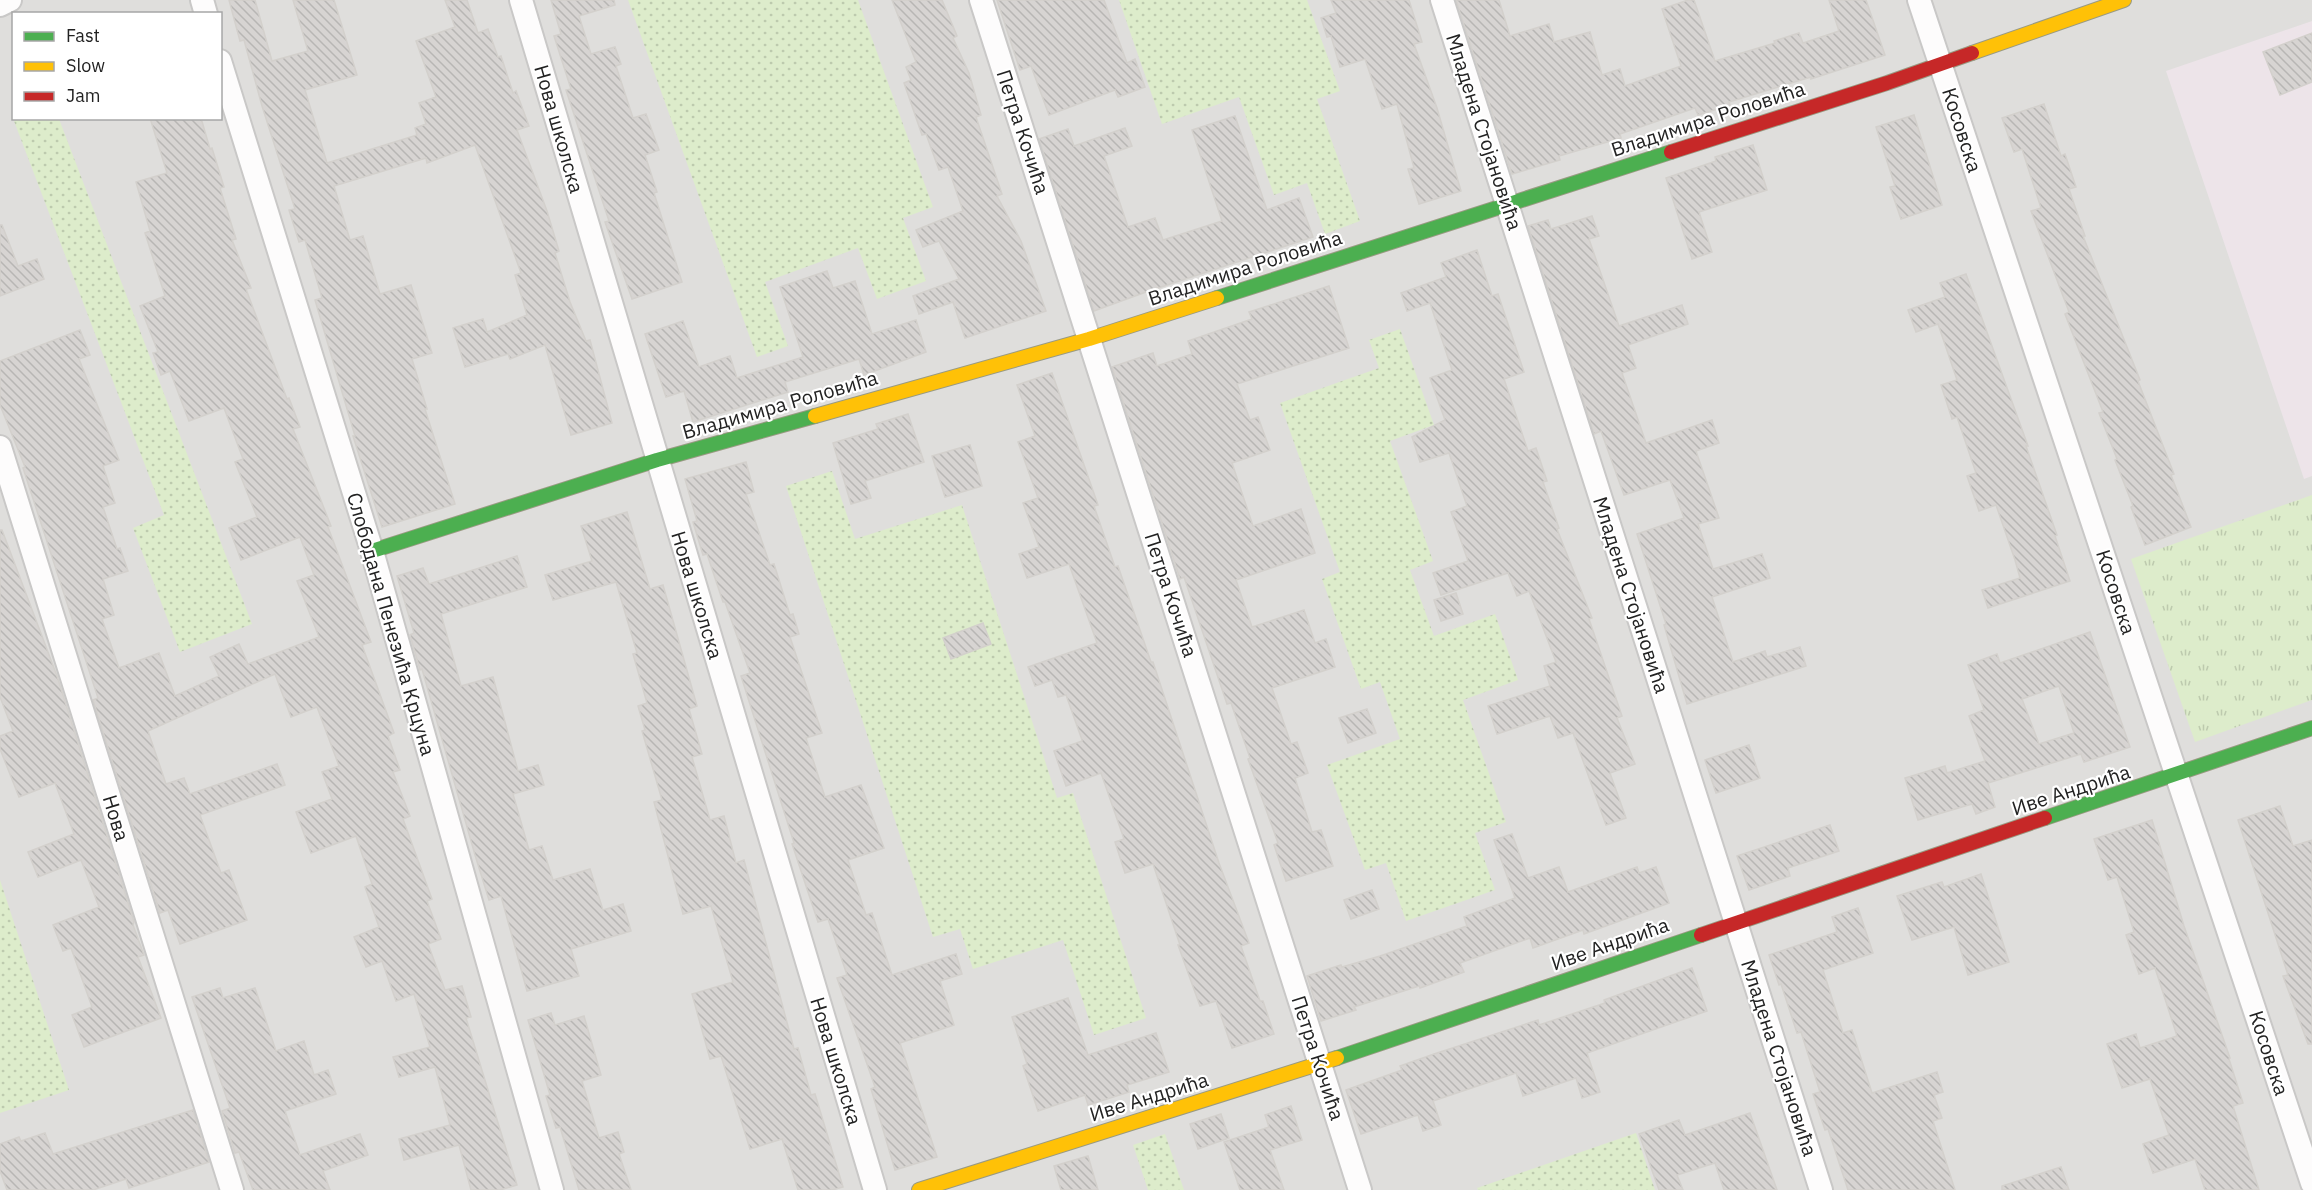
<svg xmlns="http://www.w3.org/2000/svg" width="2312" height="1190" font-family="'IBM Plex Sans',sans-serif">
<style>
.residential{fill:#dfdedc;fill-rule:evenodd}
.industrial{fill:#ede4e9}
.grass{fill:url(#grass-tufts)}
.garden{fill:url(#garden-dots)}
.building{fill:url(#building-back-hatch);stroke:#d3d0cc;stroke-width:1.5;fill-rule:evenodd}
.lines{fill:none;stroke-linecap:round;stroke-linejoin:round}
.street-casing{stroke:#c9c8c7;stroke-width:26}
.fast-casing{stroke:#999a82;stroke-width:16}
.slow-casing{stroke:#999a82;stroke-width:16}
.jam-casing{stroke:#999a82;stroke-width:16}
.street{stroke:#fdfcfc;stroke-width:22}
.fast{stroke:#4caf50;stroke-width:14}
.slow{stroke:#ffc107;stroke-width:14}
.jam{stroke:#c62828;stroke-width:14}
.labels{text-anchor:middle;stroke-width:4.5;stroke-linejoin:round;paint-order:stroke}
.street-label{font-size:20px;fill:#222;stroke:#fff}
</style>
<defs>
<pattern id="grass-tufts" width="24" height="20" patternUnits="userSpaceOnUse" patternTransform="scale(1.5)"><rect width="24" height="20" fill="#ddeccb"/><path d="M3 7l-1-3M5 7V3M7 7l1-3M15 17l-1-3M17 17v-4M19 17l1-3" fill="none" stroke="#bdcaae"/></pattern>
<pattern id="garden-dots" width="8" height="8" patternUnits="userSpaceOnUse" patternTransform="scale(1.5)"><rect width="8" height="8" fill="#ddeccb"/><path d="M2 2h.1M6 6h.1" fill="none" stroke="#bdcaae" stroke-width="1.8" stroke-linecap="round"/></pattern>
<pattern id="building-back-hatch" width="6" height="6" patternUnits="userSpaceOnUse" patternTransform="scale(1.5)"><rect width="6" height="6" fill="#d7d4d2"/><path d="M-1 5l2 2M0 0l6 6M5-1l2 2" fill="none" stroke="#b8b6b4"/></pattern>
</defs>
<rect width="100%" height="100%" fill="#f0eeeb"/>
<path class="residential" d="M0,0H2312V1190H0ZM14,14H220V118H14Z"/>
<polygon class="industrial" points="2312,21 2312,476 2304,479 2166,71"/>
<polygon class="grass" points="2312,495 2312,700 2195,742 2131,559"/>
<g class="garden">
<polygon points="628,0 858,0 933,207 903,218 926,281 877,299 858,248 765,282 788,346 757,357"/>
<polygon points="1119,0 1307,0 1340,91 1317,99 1360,221 1325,234 1307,183 1274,195 1239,97 1162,124"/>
<polygon points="20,118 59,119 252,624 180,652 133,528 164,515 14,121"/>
<polygon points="1400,329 1434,425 1390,441 1433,561 1410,570 1434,636 1495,614 1518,680 1463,700 1506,822 1475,833 1495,890 1406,921 1386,863 1365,870 1327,765 1400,739 1380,682 1361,689 1322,579 1340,572 1280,403 1379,368 1369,340"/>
<polygon points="832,471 855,539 962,505 1057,798 1073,793 1146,1018 1094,1035 1063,940 973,969 960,929 933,937 786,486"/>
<polygon points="0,880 69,1090 0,1113"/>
<polygon points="1636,1133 1655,1190 1478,1190 1477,1188"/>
<polygon points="1165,1134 1184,1190 1148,1190 1133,1145"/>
</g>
<g class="building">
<polygon points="229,0 255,0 272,61 308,51 293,0 334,0 357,75 305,90 327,163 417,135 415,128 426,124 419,103 436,97 416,41 455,27 445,0 467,0 478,33 488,29 498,57 501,56 513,93 516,91 529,126 517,130 547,211 559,251 555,253 570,302 586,341 590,340 612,423 571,435 545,345 510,359 508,354 465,367 453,328 483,319 487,332 527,315 515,275 521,273 475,145 427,163 426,158 334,186 350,240 363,236 380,294 411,285 432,353 412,359 427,409 425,409 455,504 382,527 353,436 355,436 315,300 322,298 305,240 299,242 289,210 295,209 262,106 244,40 240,41"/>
<polygon points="551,0 614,0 615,5 579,16 591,54 615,47 621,64 616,66 633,118 646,114 659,150 645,155 657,192 654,193 682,282 632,299 605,222 609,221 566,90 571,89 554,36 561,34"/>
<polygon points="892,0 942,0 957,36 953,38 969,73 981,115 976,117 1002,194 997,196 1021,241 1046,311 965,338 953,302 919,314 913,296 959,279 939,241 923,247 916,230 963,211 948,167 939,170 926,134 922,135 904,83 911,80 906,67 916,62"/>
<polygon points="997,0 1104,0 1127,63 1135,59 1145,87 1118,97 1115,90 1049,115 1031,66 1020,70"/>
<polygon points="1331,0 1409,0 1422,42 1414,44 1437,108 1461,191 1419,204 1408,169 1414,168 1397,104 1382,109 1365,59 1340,67 1331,36 1327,37 1321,18 1336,13"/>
<polygon points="1456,0 1499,0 1510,36 1549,24 1554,42 1590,32 1602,75 1620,69 1625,86 1681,66 1662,9 1688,0 1694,0 1715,61 1775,43 1774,41 1799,33 1803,43 1839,31 1829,0 1866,0 1885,55 1811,79 1811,77 1729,102 1730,105 1698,115 1695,108 1620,134 1621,138 1559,156 1560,160 1512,174"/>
<polygon points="2312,33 2312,82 2280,95 2263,52"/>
<polygon points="2044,104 2061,156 2065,154 2076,187 2069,189 2085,236 2083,236 2140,380 2138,381 2174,474 2171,475 2191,527 2145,545 2131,507 2133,506 2115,460 2117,459 2099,413 2103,412 2065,314 2069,312 2031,211 2041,208 2022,149 2014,152 2002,118"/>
<polygon points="1914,115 1942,205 1901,219 1890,187 1895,186 1876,127"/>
<polygon points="1235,116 1267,210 1299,198 1313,237 1146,292 1094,311 1039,139 1068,129 1074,146 1125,128 1132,146 1104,156 1128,227 1155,218 1163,240 1222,221 1192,130"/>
<polygon points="150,118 201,118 210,149 212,148 224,187 220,188 236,239 232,240 251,288 246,289 287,399 289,398 300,427 293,429 331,526 328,527 371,642 362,645 394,733 388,736 400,770 393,772 410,816 403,819 432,899 427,901 441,939 428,944 445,990 462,986 471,1017 466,1018 517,1185 500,1190 471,1190 459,1145 404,1160 399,1139 450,1125 435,1067 399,1077 393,1057 430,1047 414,994 396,1001 382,961 366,967 354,937 379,927 365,887 372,884 356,836 311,853 296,812 332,799 322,772 339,766 317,707 291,717 275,674 148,731 166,784 184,778 190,794 277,764 285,785 200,815 221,873 229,870 247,920 180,944 168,910 160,913 93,700 98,698 23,468 25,467 0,405 0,361 80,330 90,355 79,359 119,460 103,466 115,503 103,507 117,549 120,548 128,571 103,579 114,615 102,619 119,668 159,653 175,696 219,676 210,657 239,644 248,664 319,637 297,581 314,575 300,537 241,560 229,528 257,517 235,462 243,459 224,408 189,421 170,371 161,375 153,353 158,352 140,306 165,296 145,233 150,231 136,182 167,173"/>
<polygon points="1753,145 1767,190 1699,212 1712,252 1692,259 1666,178 1716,161 1715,157"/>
<polygon points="1592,216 1599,236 1589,239 1619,326 1682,305 1688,324 1628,345 1636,368 1622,373 1646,443 1712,420 1719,443 1696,451 1719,518 1698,524 1713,569 1762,554 1770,578 1712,597 1733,662 1765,651 1767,657 1800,647 1806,666 1687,704 1664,625 1666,624 1637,534 1684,518 1670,480 1624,495 1601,431 1594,434 1528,226 1548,220 1551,229"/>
<polygon points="0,225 2,225 18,266 37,259 44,279 0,296"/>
<polygon points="1477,250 1492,296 1498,294 1524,372 1504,379 1528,451 1536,448 1547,481 1543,482 1559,528 1557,529 1592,618 1589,619 1622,716 1617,718 1635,764 1610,773 1626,818 1606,825 1573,733 1558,738 1550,716 1497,734 1488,706 1550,686 1544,666 1556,662 1529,591 1517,596 1508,573 1441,595 1433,573 1468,561 1451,512 1467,506 1449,453 1420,462 1412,437 1445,420 1430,378 1452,370 1430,303 1407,311 1401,293 1446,277 1441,263"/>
<polygon points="827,271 833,288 855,281 872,334 916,320 926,352 864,375 859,359 785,382 788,392 693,422 684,391 666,397 645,334 683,321 699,367 730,356 737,378 803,357 780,287"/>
<polygon points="1966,274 2028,446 2026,446 2057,535 2055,536 2070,581 1988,608 1982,590 2020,578 2015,560 1996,505 1979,511 1967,476 1976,473 1957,417 1952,419 1941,385 1957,380 1938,324 1916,332 1908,310 1945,297 1940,283"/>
<polygon points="1329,286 1349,348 1237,384 1250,420 1258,417 1270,450 1232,463 1253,526 1301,509 1315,553 1236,580 1252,627 1304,610 1315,643 1326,639 1335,667 1272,688 1291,744 1297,742 1308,773 1295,778 1312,832 1321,830 1333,866 1286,881 1274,845 1278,843 1248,759 1250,758 1231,703 1227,704 1184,577 1180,579 1112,367 1153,353 1157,366 1192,354 1188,341 1252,319 1249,312"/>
<polygon points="1052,373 1098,505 1094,506 1115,567 1118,566 1151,662 1153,662 1219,863 1249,943 1241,946 1260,1001 1263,1001 1274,1034 1232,1048 1216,1001 1200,1006 1178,945 1180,945 1153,864 1125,873 1115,842 1124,839 1101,773 1066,786 1054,751 1082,741 1082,740 1066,695 1058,697 1052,680 1035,686 1028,667 1097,643 1069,564 1027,578 1019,554 1039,547 1023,503 1038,498 1018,442 1035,436 1017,385"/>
<polygon points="908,414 924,462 865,481 871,498 851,504 833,443 878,429 876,424"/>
<polygon points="970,445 982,486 945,497 932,456"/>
<polygon points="746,462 754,492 746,494 770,565 774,564 790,615 793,614 799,634 790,637 822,733 806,738 825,797 861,785 884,848 848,860 866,915 872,913 892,975 956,954 962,974 940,981 954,1025 900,1043 937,1157 895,1170 871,1089 875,1087 837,978 847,975 828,919 818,922 792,844 794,843 741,676 750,673 725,602 723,602 707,554 703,555 693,522 697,521 685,479"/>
<polygon points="627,512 650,589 663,585 697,706 689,709 702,754 692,757 710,820 724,816 736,863 744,860 794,1049 798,1048 811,1095 815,1094 843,1187 832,1190 798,1190 782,1139 750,1149 721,1056 710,1059 692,994 733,982 711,906 683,914 654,802 662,800 642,731 645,730 638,706 647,703 633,654 637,653 616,582 553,600 545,575 592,561 581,526"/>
<polygon points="0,530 2,530 57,676 134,922 133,925 144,955 138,957 161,1018 84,1047 72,1015 92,1007 71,948 63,951 53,925 99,907 81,860 38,877 28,852 74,834 55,783 19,797 0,749 0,736 13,731 0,697"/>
<polygon points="517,556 527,587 441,614 461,686 493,677 518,771 538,765 544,785 513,794 529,850 542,846 553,880 590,869 603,910 623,904 631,931 571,949 579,976 527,991 501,896 489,900 475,855 422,669 420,670 410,635 414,633 397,576 423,568 429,584"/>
<polygon points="1456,593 1463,614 1441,621 1434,600"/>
<polygon points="983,623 991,644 951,659 943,638"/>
<path d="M2090,632L2130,747L2084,762L2081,754L1988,783L1995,807L1976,814L1972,804L1918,820L1905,778L1945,766L1947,773L1985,761L1969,716L1984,710L1968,665L1997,654L2000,663ZM2059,686L2074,733L2039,744L2022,699Z"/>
<polygon points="1367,709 1376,733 1348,743 1339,718"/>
<polygon points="1749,745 1760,778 1716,793 1705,760"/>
<polygon points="2280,806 2293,846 2312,840 2312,1044 2308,1044 2283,976 2288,975 2238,820"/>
<polygon points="2152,820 2184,926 2230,1058 2229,1059 2243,1103 2233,1106 2259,1190 2205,1190 2195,1159 2153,1173 2143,1144 2169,1135 2150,1079 2122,1088 2107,1044 2136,1034 2140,1048 2177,1036 2155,968 2139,974 2126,935 2134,932 2117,877 2108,880 2094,839"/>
<polygon points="1830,825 1839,851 1788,868 1790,876 1749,890 1737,856"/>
<polygon points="1512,834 1528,878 1559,867 1568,892 1637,867 1639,873 1656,867 1669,903 1584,934 1583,930 1533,948 1530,938 1460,963 1464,972 1420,988 1419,986 1354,1007 1356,1010 1321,1021 1307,976 1341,965 1342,967 1380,956 1467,926 1464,917 1515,898 1494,840"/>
<polygon points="1981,874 2009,962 1968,975 1954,927 1912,940 1897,896 1942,882 1944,887"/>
<polygon points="1372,890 1379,909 1351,919 1344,900"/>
<polygon points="1858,908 1873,953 1823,970 1843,1033 1852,1030 1872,1093 1937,1072 1943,1092 1934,1095 1942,1118 1933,1121 1955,1190 1848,1190 1828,1129 1825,1130 1813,1094 1820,1092 1801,1032 1797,1033 1781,984 1779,985 1769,955 1837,932 1832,917"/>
<polygon points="1692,968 1707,1011 1587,1053 1600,1092 1582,1098 1576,1078 1523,1096 1516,1073 1433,1101 1441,1125 1423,1131 1418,1115 1361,1134 1346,1090 1402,1070 1400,1066 1434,1054 1538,1020 1539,1025 1605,1003 1604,1000"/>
<polygon points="220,988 223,998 255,988 276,1051 304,1041 314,1075 328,1070 336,1094 285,1111 300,1155 360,1134 368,1155 323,1171 330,1190 253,1190 239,1152 235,1153 222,1111 230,1108 192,997"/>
<polygon points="1068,998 1088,1055 1156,1033 1169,1072 1127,1085 1129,1092 1088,1105 1085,1095 1038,1111 1023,1066 1027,1064 1012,1017"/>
<polygon points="551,1013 555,1025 584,1016 601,1075 582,1081 599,1138 618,1132 624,1152 619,1154 631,1190 579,1190 560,1127 556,1128 546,1096 550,1095 528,1020"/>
<polygon points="1291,1106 1302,1140 1270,1150 1284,1190 1240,1190 1224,1142 1269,1127 1265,1115"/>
<polygon points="193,1110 209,1162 129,1188 126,1179 93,1190 7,1190 0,1171 0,1144 19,1137 21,1141 45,1133 53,1154"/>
<polygon points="1750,1113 1777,1190 1724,1190 1715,1163 1677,1175 1683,1190 1659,1190 1639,1134 1679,1120 1685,1135"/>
<polygon points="1221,1114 1229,1138 1198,1149 1190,1124"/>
<polygon points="1088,1156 1098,1190 1061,1190 1054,1166"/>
<polygon points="2061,1167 2069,1190 2002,1190 2002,1186"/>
</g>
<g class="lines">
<defs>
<g id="street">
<polyline points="202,0 206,14"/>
<polyline points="521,0 875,1190"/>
<polyline points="981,0 1360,1190"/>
<polyline points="1442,0 1821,1190"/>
<polyline points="1919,0 2312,1183"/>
<polyline points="0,5 10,0"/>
<polyline points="220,61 372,551 552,1190"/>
<polyline points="0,447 232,1190"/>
</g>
<g id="fast">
<polyline points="1217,298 1671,152"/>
<polyline points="372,551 657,460 815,416"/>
<polyline points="2045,818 2312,728"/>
<polyline points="1337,1058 1701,935"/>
</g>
<g id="slow">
<polyline points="1972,53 2124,0"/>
<polyline points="815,416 1089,339 1217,298"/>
<polyline points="919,1190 1337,1058"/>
</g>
<g id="jam">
<polyline points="1671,152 1887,83 1972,53"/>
<polyline points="1701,935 2045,818"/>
</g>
</defs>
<use href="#street" class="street-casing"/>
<use href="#fast" class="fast-casing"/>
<use href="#slow" class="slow-casing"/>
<use href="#jam" class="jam-casing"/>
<use href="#street" class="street"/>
<use href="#fast" class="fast"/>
<use href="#slow" class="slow"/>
<use href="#jam" class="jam"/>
</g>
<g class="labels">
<g class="street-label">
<text transform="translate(1708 119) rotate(-18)" y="7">Владимира Роловића</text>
<text transform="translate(559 129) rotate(74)" y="7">Нова школска</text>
<text transform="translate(1962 130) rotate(72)" y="7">Косовска</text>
<text transform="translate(1023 132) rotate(72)" y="7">Петра Кочића</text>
<text transform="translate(1484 132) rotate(72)" y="7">Младена Стојановића</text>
<text transform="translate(1245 268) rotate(-18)" y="7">Владимира Роловића</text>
<text transform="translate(780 405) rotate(-16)" y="7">Владимира Роловића</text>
<text transform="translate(2116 592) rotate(72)" y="7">Косовска</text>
<text transform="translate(697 595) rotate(73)" y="7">Нова школска</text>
<text transform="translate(1171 595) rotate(72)" y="7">Петра Кочића</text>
<text transform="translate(1631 595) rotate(72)" y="7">Младена Стојановића</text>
<text transform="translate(391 624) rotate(74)" y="7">Слободана Пенезића Крцуна</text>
<text transform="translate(2071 790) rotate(-18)" y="7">Иве Андрића</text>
<text transform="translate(116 818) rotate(73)" y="7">Нова</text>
<text transform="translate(1610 944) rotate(-19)" y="7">Иве Андрића</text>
<text transform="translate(2269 1053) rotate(72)" y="7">Косовска</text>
<text transform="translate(1318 1058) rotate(72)" y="7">Петра Кочића</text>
<text transform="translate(1779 1058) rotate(72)" y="7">Младена Стојановића</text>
<text transform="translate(836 1061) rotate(73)" y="7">Нова школска</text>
<text transform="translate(1149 1097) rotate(-17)" y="7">Иве Андрића</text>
</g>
</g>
<rect x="12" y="12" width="210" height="108" fill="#ffffff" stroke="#a7a7a7" stroke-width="1.5"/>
<rect x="24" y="32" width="30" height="9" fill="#4caf50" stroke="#a7a7a7" stroke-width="1.5"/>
<text x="66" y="42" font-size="18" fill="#222222">Fast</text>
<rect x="24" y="62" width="30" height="9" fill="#ffc107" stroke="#a7a7a7" stroke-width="1.5"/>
<text x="66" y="72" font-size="18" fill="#222222">Slow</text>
<rect x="24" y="92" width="30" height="9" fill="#c62828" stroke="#a7a7a7" stroke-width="1.5"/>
<text x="66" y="102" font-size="18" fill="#222222">Jam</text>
</svg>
